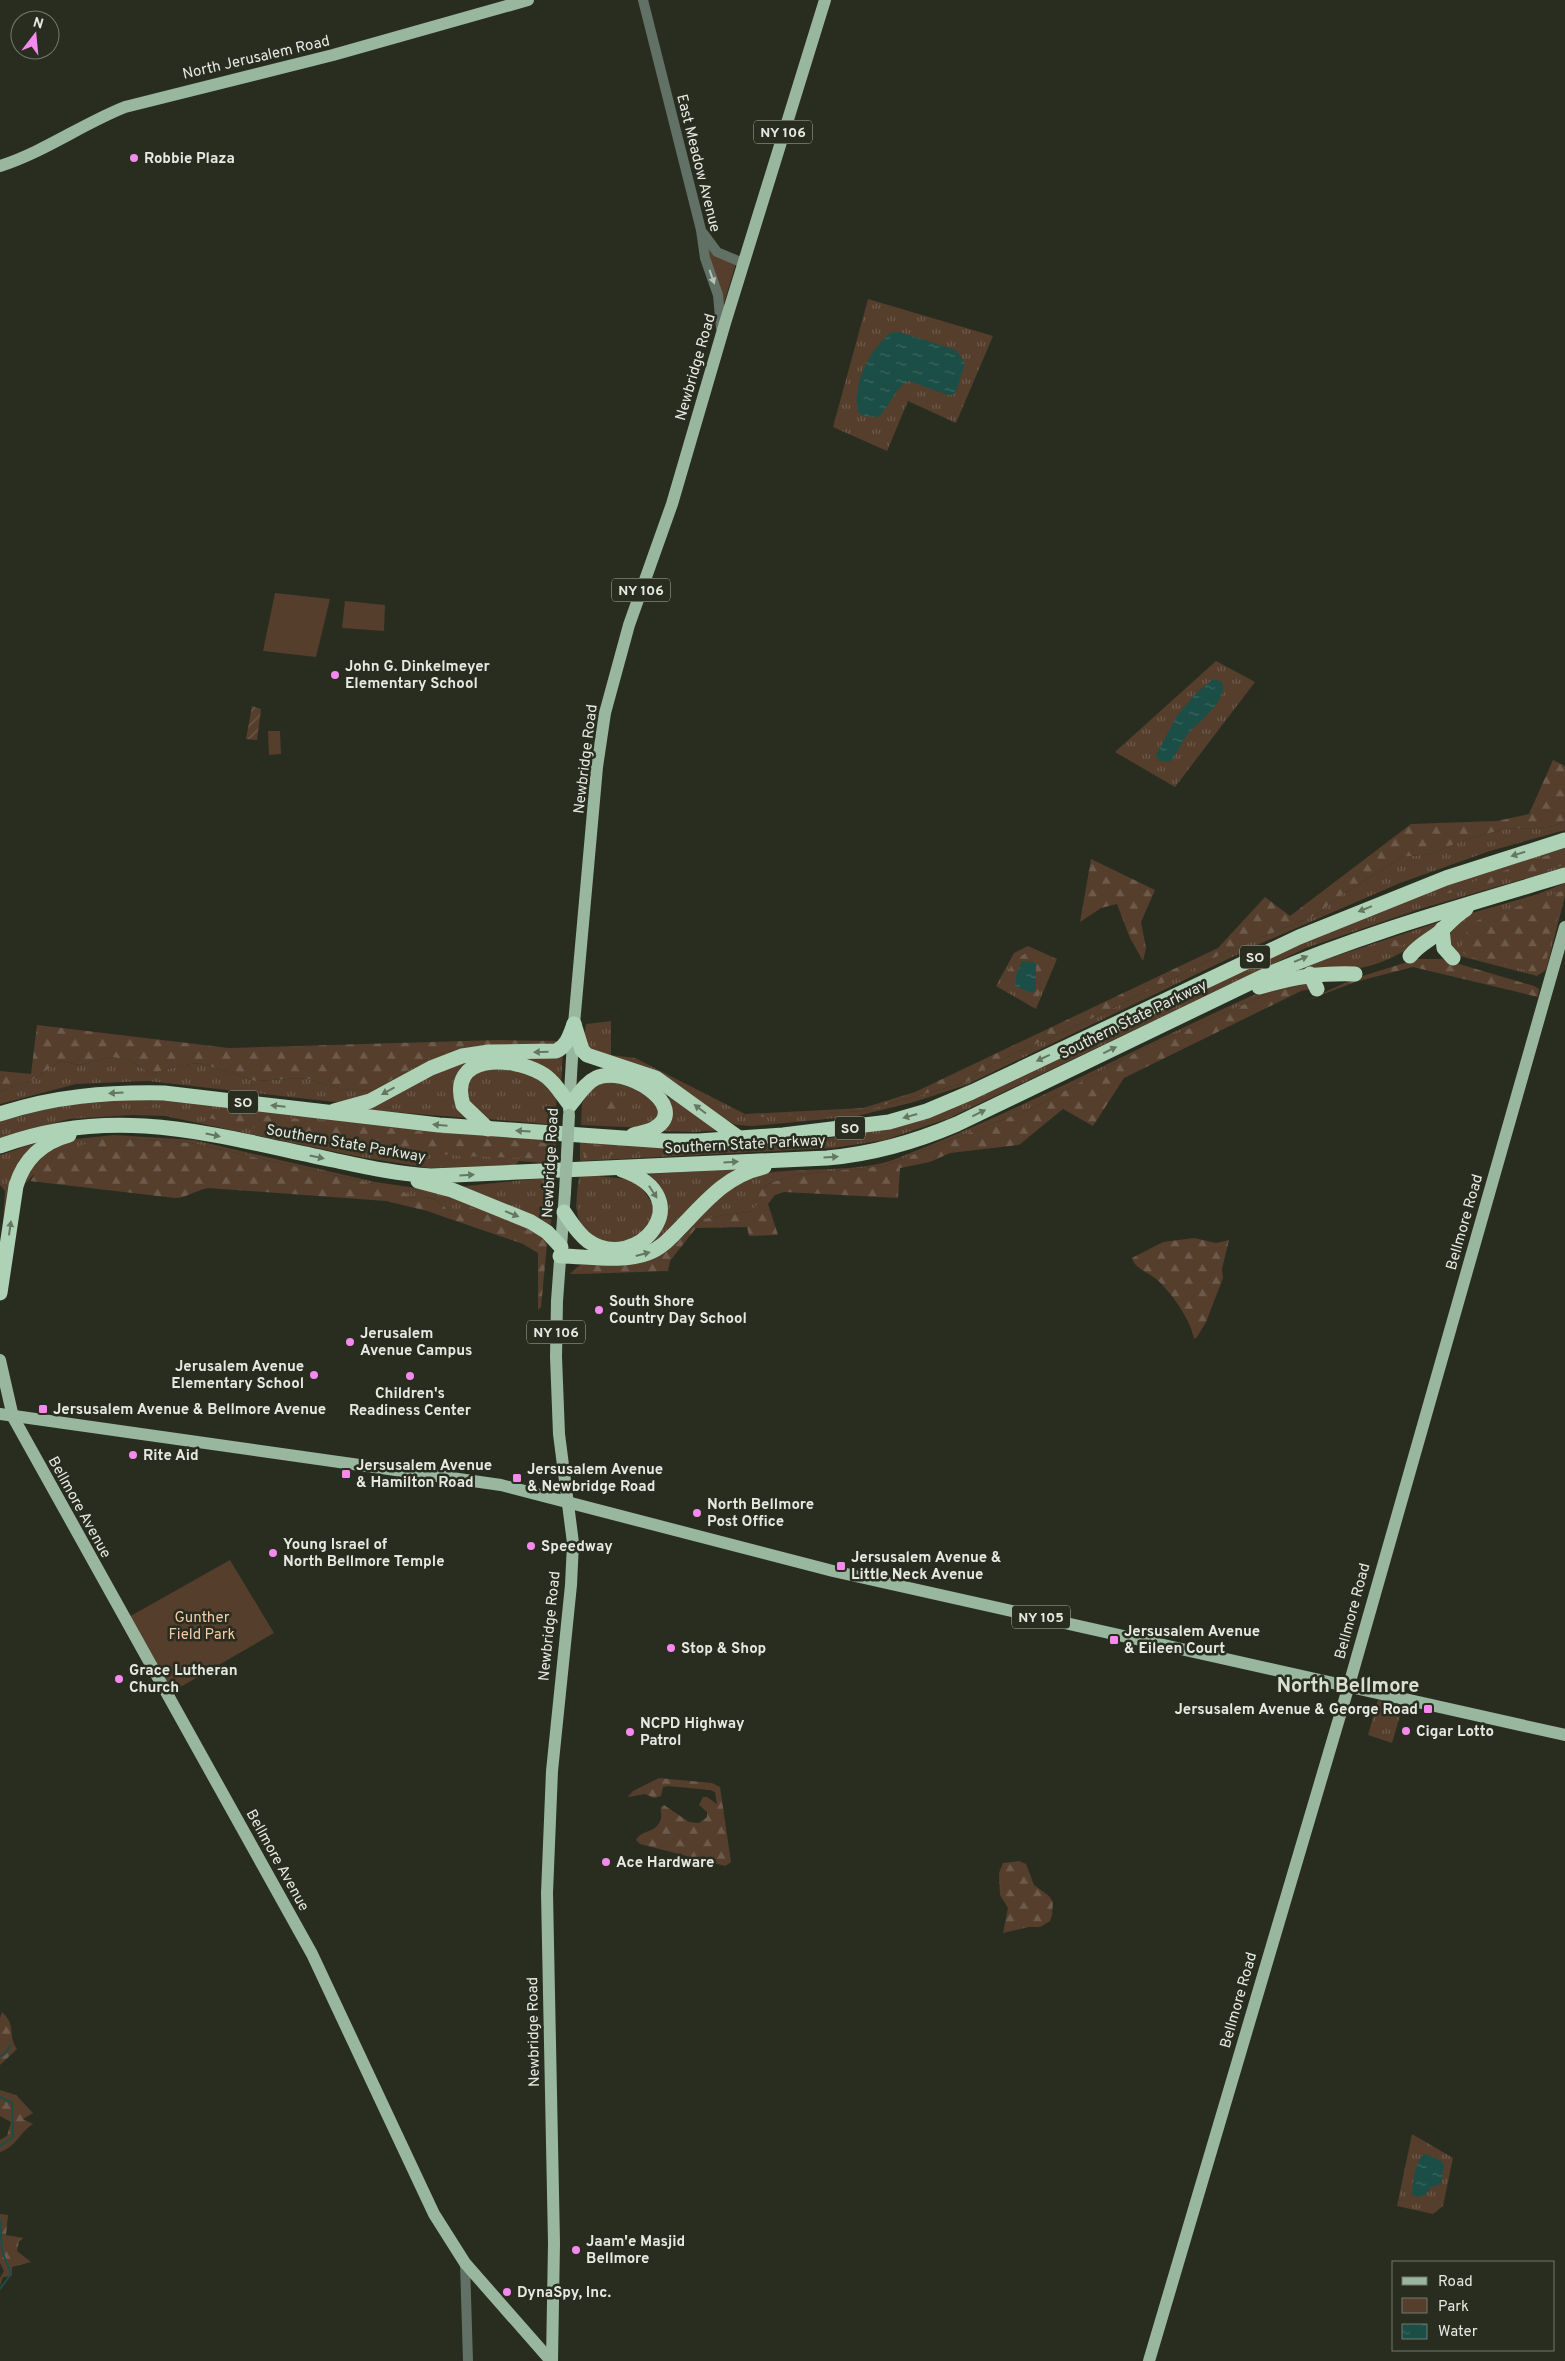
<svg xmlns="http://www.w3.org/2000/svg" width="1565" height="2361" font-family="Overpass,sans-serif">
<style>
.grass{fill:url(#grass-tufts)}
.forest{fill:url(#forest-firs)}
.park{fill:#553e2c}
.garden{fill:url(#garden-furrows)}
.water{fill:url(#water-ripples)}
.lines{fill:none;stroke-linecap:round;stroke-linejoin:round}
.stream{stroke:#1a4e46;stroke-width:2}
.minor{stroke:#627165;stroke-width:10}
.major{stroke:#98b79e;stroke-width:12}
.highway{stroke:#add2b5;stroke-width:15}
.major-bridge{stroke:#98b79e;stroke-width:12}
.oneway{fill:#b8bfb6}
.oneway2{fill:#647763}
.poi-dot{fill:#f689ee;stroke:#292d20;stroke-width:2}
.labels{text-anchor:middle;stroke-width:5;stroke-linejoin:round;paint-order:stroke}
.shield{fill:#292d20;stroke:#adb1a7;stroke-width:1}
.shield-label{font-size:14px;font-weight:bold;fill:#e6e9e1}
.street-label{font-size:15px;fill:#e6e9e1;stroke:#292d20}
.poi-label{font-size:15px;font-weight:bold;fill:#e6e9e1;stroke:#292d20;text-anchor:start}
.park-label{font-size:15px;fill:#f7caa7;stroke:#292d20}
.district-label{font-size:20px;font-weight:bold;fill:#dae0cf;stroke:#292d20}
</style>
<defs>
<pattern id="grass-tufts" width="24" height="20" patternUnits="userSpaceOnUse" patternTransform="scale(1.25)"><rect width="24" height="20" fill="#553e2c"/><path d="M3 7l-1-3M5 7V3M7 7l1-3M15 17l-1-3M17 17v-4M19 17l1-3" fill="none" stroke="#6d5a4a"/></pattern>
<pattern id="forest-firs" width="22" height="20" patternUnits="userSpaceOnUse" patternTransform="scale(1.25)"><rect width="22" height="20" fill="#553e2c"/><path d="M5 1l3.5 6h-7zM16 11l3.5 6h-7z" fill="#6d5a4a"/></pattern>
<pattern id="garden-furrows" width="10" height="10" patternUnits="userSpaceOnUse" patternTransform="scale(1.25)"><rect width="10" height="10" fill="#553e2c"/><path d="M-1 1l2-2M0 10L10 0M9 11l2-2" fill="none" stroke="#6d5a4a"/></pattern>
<pattern id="water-ripples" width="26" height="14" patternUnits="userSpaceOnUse" patternTransform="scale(1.25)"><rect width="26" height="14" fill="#1a4e46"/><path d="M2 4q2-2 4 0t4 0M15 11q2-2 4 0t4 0" fill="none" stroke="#3b6860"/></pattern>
</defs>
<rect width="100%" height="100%" fill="#292d20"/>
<g class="grass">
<polygon points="868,299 993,336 956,423 908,401 887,451 833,427"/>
<polygon points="1216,661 1255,682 1175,787 1115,752"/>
<polygon points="1565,821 1565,830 1490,851 1400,883 1255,946 966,1085 914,1102 857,1116 753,1126 736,1125 602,1058 583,1044 586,1024 611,1021 611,1055 635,1058 745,1114 742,1117 863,1111 967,1082 990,1065 1099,1015 1222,954 1316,915 1337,898 1402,857 1430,854 1461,841 1508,828 1533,829 1554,826"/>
<polygon points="1565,848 1565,867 1420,909 1306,948 947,1119 885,1140 833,1148 580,1161 580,1142 769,1143 830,1138 883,1129 1305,940 1466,877"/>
<polygon points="1565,883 1565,896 1546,970 1537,976 1460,956 1446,944 1452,922 1465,915 1538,894"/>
<path d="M1448,919C1423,941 1389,965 1354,969C1337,971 1319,970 1301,971L1300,968Z"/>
<polygon points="1028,946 1057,959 1036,1009 996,986 1014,953"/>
<path d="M1304,978L1313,981L1310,989L1301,991L1304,984L1270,993L1165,1039L1125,1058L1033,1108L884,1166L794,1175L765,1185L757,1193L759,1204L750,1212L723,1215L704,1219L657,1256L636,1262H587L581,1274H570C595,1247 616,1267 646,1257C685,1244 700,1197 737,1181C782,1162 851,1177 898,1158C1024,1109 1143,1044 1267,989Z"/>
<polygon points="558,1041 557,1046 549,1048 479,1048 459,1052 437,1060 361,1101 335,1102 148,1081 76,1084 0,1104 0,1092 31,1081 60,1061 80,1065 109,1057 128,1059 151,1074 182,1065 200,1063 255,1081 305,1078 342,1089 372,1091 432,1056 476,1045 548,1045"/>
<polygon points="563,1051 561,1085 553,1075 468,1065 467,1118 358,1109 461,1059"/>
<polygon points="495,1063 540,1075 556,1093 557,1125 488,1119 467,1107 469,1074"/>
<polygon points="599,1078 653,1094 661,1111 646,1128 581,1125 582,1103"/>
<polygon points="671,1097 724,1130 695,1132 657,1131 667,1099"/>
<polygon points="128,1099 186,1102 556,1141 555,1164 519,1161 515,1165 429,1168 360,1157 165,1116 132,1115 69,1119 0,1139 0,1121 65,1104"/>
<path d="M114,1135L194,1140L375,1182L437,1191L543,1231L450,1212C436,1198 431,1195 411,1198L404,1193L356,1180L191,1143L126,1139L33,1175L26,1183L22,1182L42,1150L77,1139Z"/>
<polygon points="42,1141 31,1152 0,1273 5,1191 0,1185 0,1155"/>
<polygon points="738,1169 667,1237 638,1251 658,1232 668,1208 663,1207 649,1179 649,1174"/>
<path d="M579,1174L636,1180L656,1208C655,1213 655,1222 652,1226C642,1244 608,1248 592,1239C587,1236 581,1225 579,1220C574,1205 578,1189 579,1174Z"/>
<polygon points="554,1177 551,1224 548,1226 457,1187"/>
<polygon points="1378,1700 1403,1705 1392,1743 1368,1735"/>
<polygon points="1412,2134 1453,2158 1443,2206 1433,2214 1397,2206"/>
</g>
<g class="forest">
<polygon points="1553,760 1565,766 1565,821 1554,826 1533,829 1508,828 1461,841 1430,854 1402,857 1337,898 1316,915 1222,954 1099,1015 990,1065 967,1082 863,1111 742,1118 745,1114 863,1108 915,1092 1218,948 1265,897 1290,916 1411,824 1497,821 1529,814"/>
<polygon points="1565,849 1565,865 1428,898"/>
<polygon points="1091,859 1155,890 1141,922 1146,948 1143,961 1130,938 1117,904 1101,908 1080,922"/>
<polygon points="1565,890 1543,971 1533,972 1467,956 1460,950 1470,923"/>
<polygon points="1419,933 1411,942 1357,960 1370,947"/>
<path d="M1030,950L1053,964L1037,1000L1030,999L1010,988C1004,967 1015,961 1030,950Z"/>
<polygon points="1417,959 1442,959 1534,986 1539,989 1538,997 1413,967 1355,982 1306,1001 1353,979"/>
<polygon points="1305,984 1301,991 1124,1078 1093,1126 1063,1109 1019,1145 950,1153 930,1162 900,1168 898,1198 784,1192 775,1195 768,1204 778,1235 749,1236 747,1227 696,1228 670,1261 668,1271 581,1274 587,1262 679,1239 704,1219 723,1215 750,1212 758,1204 757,1193 765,1185 794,1175 884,1166 1033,1108 1125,1058 1165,1039 1270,993"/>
<polygon points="37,1025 229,1048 499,1040 558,1041 548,1045 476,1045 432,1056 372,1091 342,1089 305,1078 255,1081 200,1063 182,1065 151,1074 128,1059 109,1057 80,1065 60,1061 31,1081 0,1092 0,1071 31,1074"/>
<polygon points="617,1097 627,1097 626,1107 611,1112 589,1114 598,1103"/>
<polygon points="142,1107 259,1115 554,1144 554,1159 461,1156 322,1142 199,1116"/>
<path d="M105,1138L114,1142L126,1139L191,1143L356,1180L404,1192L411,1198C430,1195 436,1198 450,1212L468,1206L536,1232L545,1236L547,1244L541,1307L538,1310V1253L523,1244L427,1211L386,1201L208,1188C196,1190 187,1198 175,1198L30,1181C51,1150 71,1149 105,1138Z"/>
<polygon points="582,1143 678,1154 625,1153 584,1158"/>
<path d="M1194,1238L1216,1243L1229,1240L1222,1269L1223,1278L1206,1322L1197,1337L1194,1339C1192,1322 1170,1290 1156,1279C1148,1272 1135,1269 1132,1258L1163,1242Z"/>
<path d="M659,1778L712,1783L720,1787L731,1862L725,1866L640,1844L636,1840C642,1829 656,1834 661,1819C662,1815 660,1811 661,1807L664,1805L689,1822L699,1823L707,1817V1812L699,1805L703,1797H707L717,1804L715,1792L710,1790L668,1786L663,1787L661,1796L654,1798L645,1794L628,1797L633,1791Z"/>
<polygon points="1019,1861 1026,1864 1034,1885 1049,1896 1053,1902 1052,1915 1050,1921 1040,1927 1029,1927 1003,1933 1008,1908 1000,1895 999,1873 1003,1863"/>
<path d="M2,2012C17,2026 7,2035 17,2049L0,2065V2018Z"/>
<path d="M0,2090L16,2095L33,2113L23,2119L33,2124C19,2133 16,2147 0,2152V2140L7,2136L11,2122L0,2116Z"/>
<polygon points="0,2214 8,2215 6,2235 24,2238 19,2241 17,2251 31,2262 12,2267 12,2276 3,2277 0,2286 0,2310 0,2278 4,2271 0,2263"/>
</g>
<g class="park">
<polygon points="703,238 736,263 722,310"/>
<polygon points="275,593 330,599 316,657 263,651"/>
<polygon points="345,601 385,605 384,631 342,628"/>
<polygon points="268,731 280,731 281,754 269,755"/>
<polygon points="230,1560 274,1633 170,1693 127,1618"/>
</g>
<polygon class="garden" points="252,706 261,709 257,740 246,739"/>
<g class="water">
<path d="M899,332L956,350L965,363L956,392L953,395H948L909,381C894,387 890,408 878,417L863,416L858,412C852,384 869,351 890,333Z"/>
<path d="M1213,679L1222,682C1229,702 1195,723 1185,738C1180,745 1177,754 1171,761H1160L1156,755L1177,716L1196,693Z"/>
<polygon points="1022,961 1036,963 1036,990 1032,993 1015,986 1017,972"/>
<path d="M1424,2154L1440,2160L1444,2165L1441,2184L1431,2187L1425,2195L1418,2197L1412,2194C1413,2182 1415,2162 1424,2154Z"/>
</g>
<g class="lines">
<g class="stream">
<polyline points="0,2056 5,2054 10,2046"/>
<polyline points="0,2097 12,2103 13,2137 0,2146"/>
<polyline points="0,2220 2,2251 11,2274 0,2289"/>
</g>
<g class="minor">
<polyline points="643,0 701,230 705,258 718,295 721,328"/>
<polyline points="703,233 717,252 743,263"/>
<polyline points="465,2263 468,2361"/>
</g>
<g class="major">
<path d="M0,166C44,152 82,124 125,107L333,55L528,0"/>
<polyline points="569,1110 574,1024 597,767 605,713 629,625 672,504 725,323 825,0"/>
<polyline points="0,1360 13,1417 312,1954 434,2214 465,2263 551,2361"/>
<polyline points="0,1414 501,1485 833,1571 1565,1735"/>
<polyline points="552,2361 554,2243 547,1893 552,1771 571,1585 573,1543 559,1434 556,1357 557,1301 565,1192"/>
<polyline points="1149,2361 1349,1685 1565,927"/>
</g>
<g class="highway">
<polyline points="1442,929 1444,948 1453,958"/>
<path d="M1410,956C1419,944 1432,939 1442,930C1450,922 1456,915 1466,909"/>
<polyline points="1310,974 1317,989"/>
<path d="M1259,987C1295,977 1317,973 1355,974"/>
<polyline points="574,1024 582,1050 587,1055 656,1078 739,1138"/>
<path d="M334,1111L370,1101L431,1068L462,1056L489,1052L556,1051C567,1046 570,1035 574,1024"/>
<path d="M0,1114C54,1096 107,1092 164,1093L439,1125L665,1141H699L783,1135L889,1122L927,1111L972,1092L1299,937L1446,878L1565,840"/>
<path d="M488,1129L463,1105C447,1053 512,1056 541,1073C554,1080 561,1094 570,1105C578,1096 585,1083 596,1078C624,1064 691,1106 655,1128C649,1132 639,1133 633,1135"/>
<path d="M0,1146C117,1103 217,1136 333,1160C366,1167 397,1174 431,1176L827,1158C873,1154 915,1142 957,1124L1262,977C1360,934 1463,906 1565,875"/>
<polyline points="418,1181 452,1190 531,1222 547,1232 561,1247"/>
<path d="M564,1212C571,1222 578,1234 588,1241C636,1275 704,1198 622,1170"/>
<path d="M560,1256C587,1256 622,1263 648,1253C662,1248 671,1237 681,1227C706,1201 727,1175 764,1167"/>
<path d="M0,1293L16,1186C24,1159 43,1142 69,1135"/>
</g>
<polyline class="major-bridge" points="565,1192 569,1115"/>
</g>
<defs><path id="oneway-solid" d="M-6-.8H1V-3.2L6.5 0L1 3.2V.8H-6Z" transform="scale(1.25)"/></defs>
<use class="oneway" href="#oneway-solid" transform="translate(712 277) rotate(70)"/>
<g class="oneway2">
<use href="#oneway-solid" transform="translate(1518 854) rotate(163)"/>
<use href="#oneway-solid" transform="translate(1365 909) rotate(158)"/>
<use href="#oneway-solid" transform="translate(1301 959) rotate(-23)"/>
<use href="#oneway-solid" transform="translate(1110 1050) rotate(-26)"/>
<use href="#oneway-solid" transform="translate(541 1052) rotate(178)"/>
<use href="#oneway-solid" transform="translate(1043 1058) rotate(155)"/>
<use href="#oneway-solid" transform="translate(388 1091) rotate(151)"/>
<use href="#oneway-solid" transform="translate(116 1093) rotate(177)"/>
<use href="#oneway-solid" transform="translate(278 1106) rotate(-174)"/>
<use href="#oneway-solid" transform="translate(700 1109) rotate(-143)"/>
<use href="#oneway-solid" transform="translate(979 1113) rotate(-26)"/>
<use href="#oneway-solid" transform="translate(910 1116) rotate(164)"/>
<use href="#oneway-solid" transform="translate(440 1125) rotate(-175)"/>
<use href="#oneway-solid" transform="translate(523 1131) rotate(-176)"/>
<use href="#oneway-solid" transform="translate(213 1135) rotate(12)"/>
<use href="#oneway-solid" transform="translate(317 1157) rotate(12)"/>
<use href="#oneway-solid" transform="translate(831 1157) rotate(-4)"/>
<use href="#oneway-solid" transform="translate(731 1162) rotate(-3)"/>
<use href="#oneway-solid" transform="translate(467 1175) rotate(-3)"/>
<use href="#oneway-solid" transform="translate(653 1192) rotate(57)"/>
<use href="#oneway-solid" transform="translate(512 1214) rotate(22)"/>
<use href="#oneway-solid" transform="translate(10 1228) rotate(-82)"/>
<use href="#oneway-solid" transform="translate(643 1254) rotate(-15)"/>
</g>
<g class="poi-dot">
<circle cx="134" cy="158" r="5"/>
<circle cx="335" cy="675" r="5"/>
<circle cx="599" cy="1310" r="5"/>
<circle cx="350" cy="1342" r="5"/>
<circle cx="314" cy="1375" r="5"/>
<circle cx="410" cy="1376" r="5"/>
<rect x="38" y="1404" width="10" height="10" rx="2.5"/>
<circle cx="133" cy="1455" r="5"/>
<rect x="341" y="1469" width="10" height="10" rx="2.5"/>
<rect x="512" y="1473" width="10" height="10" rx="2.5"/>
<circle cx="697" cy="1513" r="5"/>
<circle cx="531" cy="1546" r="5"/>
<circle cx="273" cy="1553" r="5"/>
<rect x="836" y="1561" width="10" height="10" rx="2.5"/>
<rect x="1109" y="1635" width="10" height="10" rx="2.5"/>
<circle cx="671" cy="1648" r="5"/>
<circle cx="119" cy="1679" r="5"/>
<rect x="1423" y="1704" width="10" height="10" rx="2.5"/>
<circle cx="1406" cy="1731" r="5"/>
<circle cx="630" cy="1732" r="5"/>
<circle cx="606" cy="1862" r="5"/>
<circle cx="576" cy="2250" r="5"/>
<circle cx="507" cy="2292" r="5"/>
</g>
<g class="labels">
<g class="shield">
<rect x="754" y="120.5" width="58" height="23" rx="4"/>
<rect x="612" y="578.5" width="58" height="23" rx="4"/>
<rect x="1240" y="945.5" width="30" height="23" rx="4"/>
<rect x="228" y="1090.5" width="30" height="23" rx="4"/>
<rect x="835" y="1116.5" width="30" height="23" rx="4"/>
<rect x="527" y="1320.5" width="58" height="23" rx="4"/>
<rect x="1012" y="1605.5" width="58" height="23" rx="4"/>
</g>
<g class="shield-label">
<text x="783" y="137">NY 106</text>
<text x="641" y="595">NY 106</text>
<text x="1255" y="962">SO</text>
<text x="243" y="1107">SO</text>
<text x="850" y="1133">SO</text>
<text x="556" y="1337">NY 106</text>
<text x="1041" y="1622">NY 105</text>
</g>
<g class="street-label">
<text transform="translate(256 57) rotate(-13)" y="5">North Jerusalem Road</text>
<text transform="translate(699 163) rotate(76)" y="5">East Meadow Avenue</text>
<text transform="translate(695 367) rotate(-74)" y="5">Newbridge Road</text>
<text transform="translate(585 759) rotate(-83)" y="5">Newbridge Road</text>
<text transform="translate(1133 1019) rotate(-26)" y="5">Southern State Parkway</text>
<text transform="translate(346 1143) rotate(10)" y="5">Southern State Parkway</text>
<text transform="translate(745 1144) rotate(-3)" y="5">Southern State Parkway</text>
<text transform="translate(550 1163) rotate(-87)" y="5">Newbridge Road</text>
<text transform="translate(1464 1222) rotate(-74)" y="5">Bellmore Road</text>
<text transform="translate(80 1507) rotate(61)" y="5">Bellmore Avenue</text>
<text transform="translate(1352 1611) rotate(-75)" y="5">Bellmore Road</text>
<text transform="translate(549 1626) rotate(-84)" y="5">Newbridge Road</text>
<text transform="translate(278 1860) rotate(61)" y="5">Bellmore Avenue</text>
<text transform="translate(1238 2000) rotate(-74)" y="5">Bellmore Road</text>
<text transform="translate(533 2032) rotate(-91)" y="5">Newbridge Road</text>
</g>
<g class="poi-label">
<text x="144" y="163">Robbie Plaza</text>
<text x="345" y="671">John G. Dinkelmeyer<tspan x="345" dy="17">Elementary School</tspan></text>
<text x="609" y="1306">South Shore<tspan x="609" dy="17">Country Day School</tspan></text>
<text x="360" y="1338">Jerusalem<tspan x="360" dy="17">Avenue Campus</tspan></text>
<text x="304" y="1371" text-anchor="end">Jerusalem Avenue<tspan x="304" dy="17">Elementary School</tspan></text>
<text x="410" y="1398" text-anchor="middle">Children's<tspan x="410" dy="17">Readiness Center</tspan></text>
<text x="53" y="1414">Jersusalem Avenue &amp; Bellmore Avenue</text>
<text x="143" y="1460">Rite Aid</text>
<text x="356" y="1470">Jersusalem Avenue<tspan x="356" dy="17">&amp; Hamilton Road</tspan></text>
<text x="527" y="1474">Jersusalem Avenue<tspan x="527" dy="17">&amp; Newbridge Road</tspan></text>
<text x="707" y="1509">North Bellmore<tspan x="707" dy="17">Post Office</tspan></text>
<text x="283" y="1549">Young Israel of<tspan x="283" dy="17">North Bellmore Temple</tspan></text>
<text x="541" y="1551">Speedway</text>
<text x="851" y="1562">Jersusalem Avenue &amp;<tspan x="851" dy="17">Little Neck Avenue</tspan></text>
<text x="1124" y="1636">Jersusalem Avenue<tspan x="1124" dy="17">&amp; Eileen Court</tspan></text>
<text x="681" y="1653">Stop &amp; Shop</text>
<text x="129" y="1675">Grace Lutheran<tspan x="129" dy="17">Church</tspan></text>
<text x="1418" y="1714" text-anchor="end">Jersusalem Avenue &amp; George Road</text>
<text x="640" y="1728">NCPD Highway<tspan x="640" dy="17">Patrol</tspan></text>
<text x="1416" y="1736">Cigar Lotto</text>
<text x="616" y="1867">Ace Hardware</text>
<text x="586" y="2246">Jaam'e Masjid<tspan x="586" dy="17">Bellmore</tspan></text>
<text x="517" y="2297">DynaSpy, Inc.</text>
</g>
<g class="park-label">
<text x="202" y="1622">Gunther<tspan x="202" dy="17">Field Park</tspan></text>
</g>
<g class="district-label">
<text x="1348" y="1692">North Bellmore</text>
</g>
</g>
<rect x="1392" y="2261" width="162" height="90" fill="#292d20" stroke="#75786d"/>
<rect x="1402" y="2277" width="25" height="8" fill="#98b79e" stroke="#75786d"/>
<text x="1438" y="2286" font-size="15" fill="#e6e9e1">Road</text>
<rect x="1402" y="2298" width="25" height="15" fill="#553e2c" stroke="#75786d"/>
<text x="1438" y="2311" font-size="15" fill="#e6e9e1">Park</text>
<rect x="1402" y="2324" width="25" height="15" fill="url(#water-ripples)" stroke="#75786d"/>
<text x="1438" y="2336" font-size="15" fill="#e6e9e1">Water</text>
<g transform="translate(35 35) rotate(16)"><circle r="24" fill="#292d20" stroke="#75786d"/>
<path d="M0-4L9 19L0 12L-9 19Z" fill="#f689ee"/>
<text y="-8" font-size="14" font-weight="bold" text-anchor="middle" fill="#e6e9e1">N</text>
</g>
</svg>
